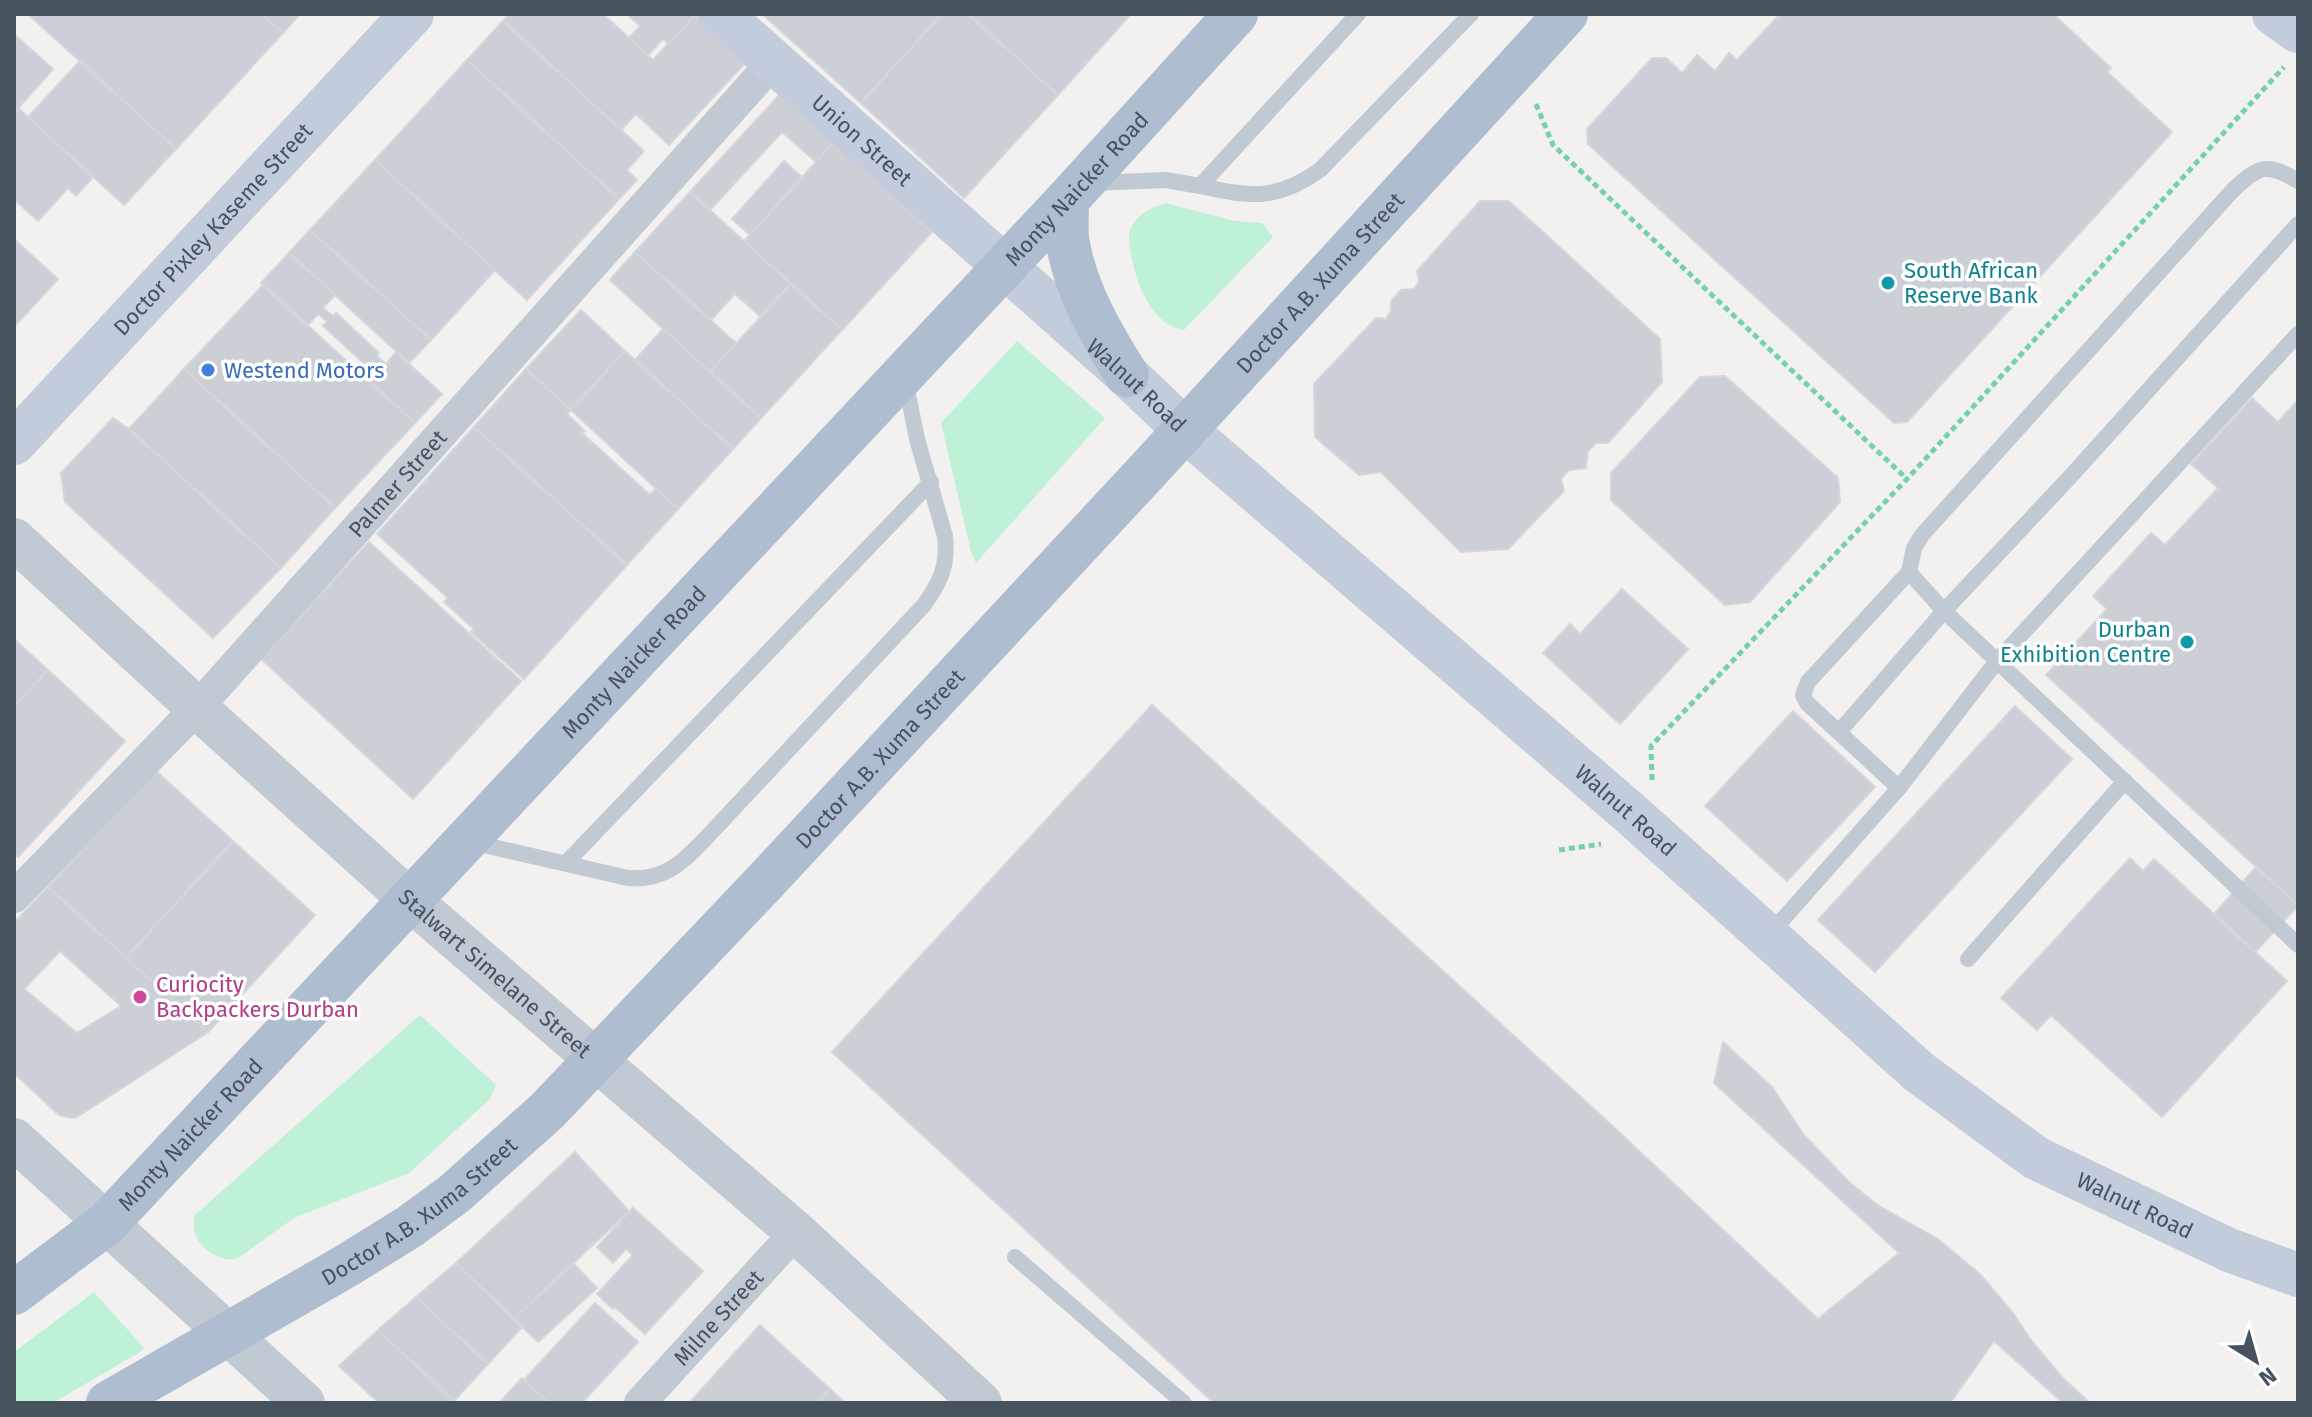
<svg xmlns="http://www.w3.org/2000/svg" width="2312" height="1417" font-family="'Fira Sans',sans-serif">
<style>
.green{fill:#bef1d6}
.building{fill:#cccfd6;stroke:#d4d6dc;stroke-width:2;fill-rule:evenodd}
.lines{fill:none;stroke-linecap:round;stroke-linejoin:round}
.path{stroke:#75d1ab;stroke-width:5;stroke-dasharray:6 4;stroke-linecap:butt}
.service{stroke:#c1c9d3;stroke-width:16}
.minor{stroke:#c1c9d3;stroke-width:32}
.tertiary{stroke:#c1c9d3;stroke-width:42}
.secondary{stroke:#c3ccda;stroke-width:44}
.primary{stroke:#afbdd0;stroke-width:44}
.culture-dot{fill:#0f9aa8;stroke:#fff;stroke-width:3}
.shop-dot{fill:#3f7fe0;stroke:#fff;stroke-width:3}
.hotel-dot{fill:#d1479c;stroke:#fff;stroke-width:3}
.labels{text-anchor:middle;stroke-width:7;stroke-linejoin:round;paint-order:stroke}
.street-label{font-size:22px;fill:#47525f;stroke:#fff}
.culture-label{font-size:22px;fill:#0d838f;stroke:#fff;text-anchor:start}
.shop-label{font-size:22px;fill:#366cbe;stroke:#fff;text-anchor:start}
.hotel-label{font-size:22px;fill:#b23c85;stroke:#fff;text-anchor:start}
</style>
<rect width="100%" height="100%" fill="#f3f1f0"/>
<g class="green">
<path d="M1165,203L1235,221L1262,223L1273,237L1184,330C1153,326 1137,286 1132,259C1130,249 1127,237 1131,228C1137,214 1152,207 1165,203Z"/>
<polygon points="1017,341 1105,418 976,563 971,552 941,423"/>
<path d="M420,1015L496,1085L490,1099L409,1173L294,1218L237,1259C213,1263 187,1239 195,1215Z"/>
<polygon points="94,1292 145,1349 53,1403 14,1403 14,1352"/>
</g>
<g class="building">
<polygon points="28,14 262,14 283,33 176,149"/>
<polygon points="262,14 300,14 283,33"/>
<polygon points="509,14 603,14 653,60 695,15 746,62 669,145 636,114 621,130 503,21"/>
<polygon points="627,14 694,14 695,15 669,44 663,39 648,55 629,38 640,26"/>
<polygon points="762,14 942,14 861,103"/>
<polygon points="942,14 968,14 1058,95 964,198 861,103"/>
<polygon points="968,14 1131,14 1058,95"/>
<polygon points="1780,14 2053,14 2111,68 2107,72 2172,132 1907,422 1894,423 1588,144 1587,129 1652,58 1666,58 1682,73 1697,55 1715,71 1729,53 1737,60"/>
<polygon points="503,21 644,151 627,170 637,180 619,199 467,60"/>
<polygon points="14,34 53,69 14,113"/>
<polygon points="467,60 619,199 527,300 375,160"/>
<polygon points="80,61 176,149 124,205 28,117"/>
<polygon points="781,93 834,142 816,162 782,132 710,210 690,192"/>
<polygon points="18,108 93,177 76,196 68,188 38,221 14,199 14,113"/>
<polygon points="834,142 932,232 842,330 744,241"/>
<polygon points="375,160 495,270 431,340 310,230"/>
<polygon points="784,161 802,177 750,235 732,219"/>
<polygon points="690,192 791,284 760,316 735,294 711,320 635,252"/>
<polygon points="1480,201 1509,201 1660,339 1662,382 1608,443 1596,443 1588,451 1586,468 1569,470 1561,479 1564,491 1508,549 1461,552 1381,472 1359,475 1315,437 1314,384 1376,318 1386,319 1391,311 1391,301 1401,290 1414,289 1419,282 1417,271"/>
<polygon points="310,230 431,340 409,363 289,253"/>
<polygon points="14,239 58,279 14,327"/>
<polygon points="635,252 736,343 710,372 610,280"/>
<polygon points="289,253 335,295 323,308 333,316 336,313 379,353 377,356 386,364 396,352 442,394 415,423 370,382 380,371 370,362 367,366 323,326 327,321 318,314 307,326 261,283"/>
<polygon points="791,284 842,330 761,418 710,372"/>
<polygon points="263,285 415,423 335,508 184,369"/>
<polygon points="581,310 625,351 571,410 526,369"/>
<polygon points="663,329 761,418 733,449 635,360"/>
<polygon points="625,351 733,449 678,509 571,410"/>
<polygon points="184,369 335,508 281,568 129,429"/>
<polygon points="526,369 571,410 567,414 585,431 582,433 650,495 656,488 678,509 627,565 474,427"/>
<polygon points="1725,376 1838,478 1840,502 1750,602 1725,605 1611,500 1611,473 1700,377"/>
<polygon points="2252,398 2278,422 2298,400 2298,905 2046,675 2107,609 2093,596 2151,533 2165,545 2218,488 2191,464"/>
<polygon points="113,418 129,429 281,568 213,638 65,502 61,473"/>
<polygon points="474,427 627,565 524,679 471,632 474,629 444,602 448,598 377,534"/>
<polygon points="369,542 521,681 413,799 261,659"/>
<polygon points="1622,589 1688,649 1620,724 1543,653 1570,624 1580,634"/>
<polygon points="14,639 48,670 14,706"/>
<polygon points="48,670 125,741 18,857 14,853 14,706"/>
<polygon points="1152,705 1606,1120 1818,1319 1899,1253 1714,1083 1723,1042 1772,1087 1804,1135 1850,1183 1879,1206 1938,1239 1981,1275 2013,1313 2030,1339 2062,1377 2090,1403 2063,1403 1994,1341 1950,1403 1214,1403 832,1052"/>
<polygon points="2015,706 2072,759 1875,972 1818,920"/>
<polygon points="1793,711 1875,787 1787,881 1705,806"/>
<polygon points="155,770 233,841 126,958 48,887"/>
<polygon points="233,841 315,915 208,1032 126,958"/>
<polygon points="2130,858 2143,871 2154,859 2287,981 2162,1117 2051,1015 2037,1030 2001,998"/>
<polygon points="2256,867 2298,906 2255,952 2214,914"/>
<path d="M48,887L208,1032L77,1117L72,1118L59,1115L14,1073V923ZM60,951L121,1006L77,1033L24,989Z"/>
<polygon points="575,1152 629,1211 514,1319 456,1263"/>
<polygon points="633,1208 703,1271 645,1334 615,1307 613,1309 597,1294 633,1255 626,1249 613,1263 597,1247"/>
<polygon points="456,1263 522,1327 488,1364 416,1297"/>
<polygon points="573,1263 597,1288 538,1342 514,1319"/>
<polygon points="416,1297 488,1364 454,1401 378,1330"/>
<polygon points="595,1303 638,1342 582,1403 549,1403 524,1380"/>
<polygon points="760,1325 830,1389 817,1403 689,1403"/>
<polygon points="378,1330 454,1401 452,1403 379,1403 339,1366"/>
<polygon points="522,1378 524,1380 549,1403 499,1403"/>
<polygon points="830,1389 845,1403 817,1403"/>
</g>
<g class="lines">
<g class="path">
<polyline points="1536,104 1553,145 1907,479"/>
<polyline points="1652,780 1651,746 1907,479 2284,67"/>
<polyline points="1559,850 1601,844"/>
</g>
<g class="service">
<polyline points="1094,183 1166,180 1200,186 1358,14"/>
<path d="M1200,186C1251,197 1276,201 1320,170L1471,14"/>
<polyline points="1909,572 1944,611 2298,945"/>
<polyline points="1839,732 1944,611 2070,477 2298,224"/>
<path d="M1899,788L1807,703L1803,695L1808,682L1909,572L1914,548L1922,535L2233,190C2259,166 2266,162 2298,181"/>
<path d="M471,842L628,878C665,881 683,862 707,837L924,605C941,581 948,566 945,536L917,439L905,379"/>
<polyline points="566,863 931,482"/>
<polyline points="1768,936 1899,788 1997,661 2298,334"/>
<polyline points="1968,959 2125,781"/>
<polyline points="1015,1257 1184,1403"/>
</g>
<g class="minor">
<path id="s1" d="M14,897L197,708L773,62"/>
<path id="s2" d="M640,1403L796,1232"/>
</g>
<g class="tertiary">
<path id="s3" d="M14,539L197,708L410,900L796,1232L981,1403"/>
<polyline points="14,1139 304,1403"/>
</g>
<g class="secondary">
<path id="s4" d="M720,14L1127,375L1185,430L1630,813L1919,1072L2036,1158L2229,1250L2298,1275"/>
<polyline points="2274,14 2298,31"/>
<path id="s5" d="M14,443L412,14"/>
</g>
<g class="primary">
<path d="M1067,200C1067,212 1066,225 1067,238C1074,287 1101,334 1127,375"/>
<path id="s6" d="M14,1293L107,1223L1067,200L1236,14"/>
<path id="s7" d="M108,1403L346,1266L409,1227L454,1194L547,1111L762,885L1151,467L1566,14"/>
</g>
</g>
<g class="culture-dot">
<circle cx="1888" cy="283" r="8"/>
<circle cx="2187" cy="642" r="8"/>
</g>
<circle class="shop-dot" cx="208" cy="370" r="8"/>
<circle class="hotel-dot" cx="140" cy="997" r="8"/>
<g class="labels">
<g class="street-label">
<text dy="8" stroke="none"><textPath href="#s4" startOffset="190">Union Street</textPath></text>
<text dy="8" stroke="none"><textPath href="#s6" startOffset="1534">Monty Naicker Road</textPath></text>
<text dy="8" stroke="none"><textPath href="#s5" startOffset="292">Doctor Pixley Kaseme Street</textPath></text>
<text dy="8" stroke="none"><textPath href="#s7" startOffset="1662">Doctor A.B. Xuma Street</textPath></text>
<text dy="8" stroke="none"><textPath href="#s4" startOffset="558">Walnut Road</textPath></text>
<text dy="8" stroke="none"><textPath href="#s1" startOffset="564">Palmer Street</textPath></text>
<text dy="8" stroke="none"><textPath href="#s6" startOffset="886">Monty Naicker Road</textPath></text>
<text dy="8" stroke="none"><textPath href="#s7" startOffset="1014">Doctor A.B. Xuma Street</textPath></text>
<text dy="8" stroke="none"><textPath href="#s4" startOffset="1206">Walnut Road</textPath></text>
<text dy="8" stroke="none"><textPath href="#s3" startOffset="648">Stalwart Simelane Street</textPath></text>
<text dy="8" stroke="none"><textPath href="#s6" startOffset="238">Monty Naicker Road</textPath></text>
<text dy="8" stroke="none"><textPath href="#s4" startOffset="1854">Walnut Road</textPath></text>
<text dy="8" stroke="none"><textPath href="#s7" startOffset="366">Doctor A.B. Xuma Street</textPath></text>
<text dy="8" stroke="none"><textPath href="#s2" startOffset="116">Milne Street</textPath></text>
</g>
<g class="culture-label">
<text x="1904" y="278">South African<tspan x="1904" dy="25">Reserve Bank</tspan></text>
<text x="2171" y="637" text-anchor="end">Durban<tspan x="2171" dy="25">Exhibition Centre</tspan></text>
</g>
<g class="shop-label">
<text x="224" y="378">Westend Motors</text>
</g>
<g class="hotel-label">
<text x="156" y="992">Curiocity<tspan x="156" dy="25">Backpackers Durban</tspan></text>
</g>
</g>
<rect width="2312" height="1417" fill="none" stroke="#47525f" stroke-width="32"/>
<g transform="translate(2256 1361) rotate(143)" stroke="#ffffff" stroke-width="6" paint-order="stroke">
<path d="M0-6L14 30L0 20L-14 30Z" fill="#47525f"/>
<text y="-12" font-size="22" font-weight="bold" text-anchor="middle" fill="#47525f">N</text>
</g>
</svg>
